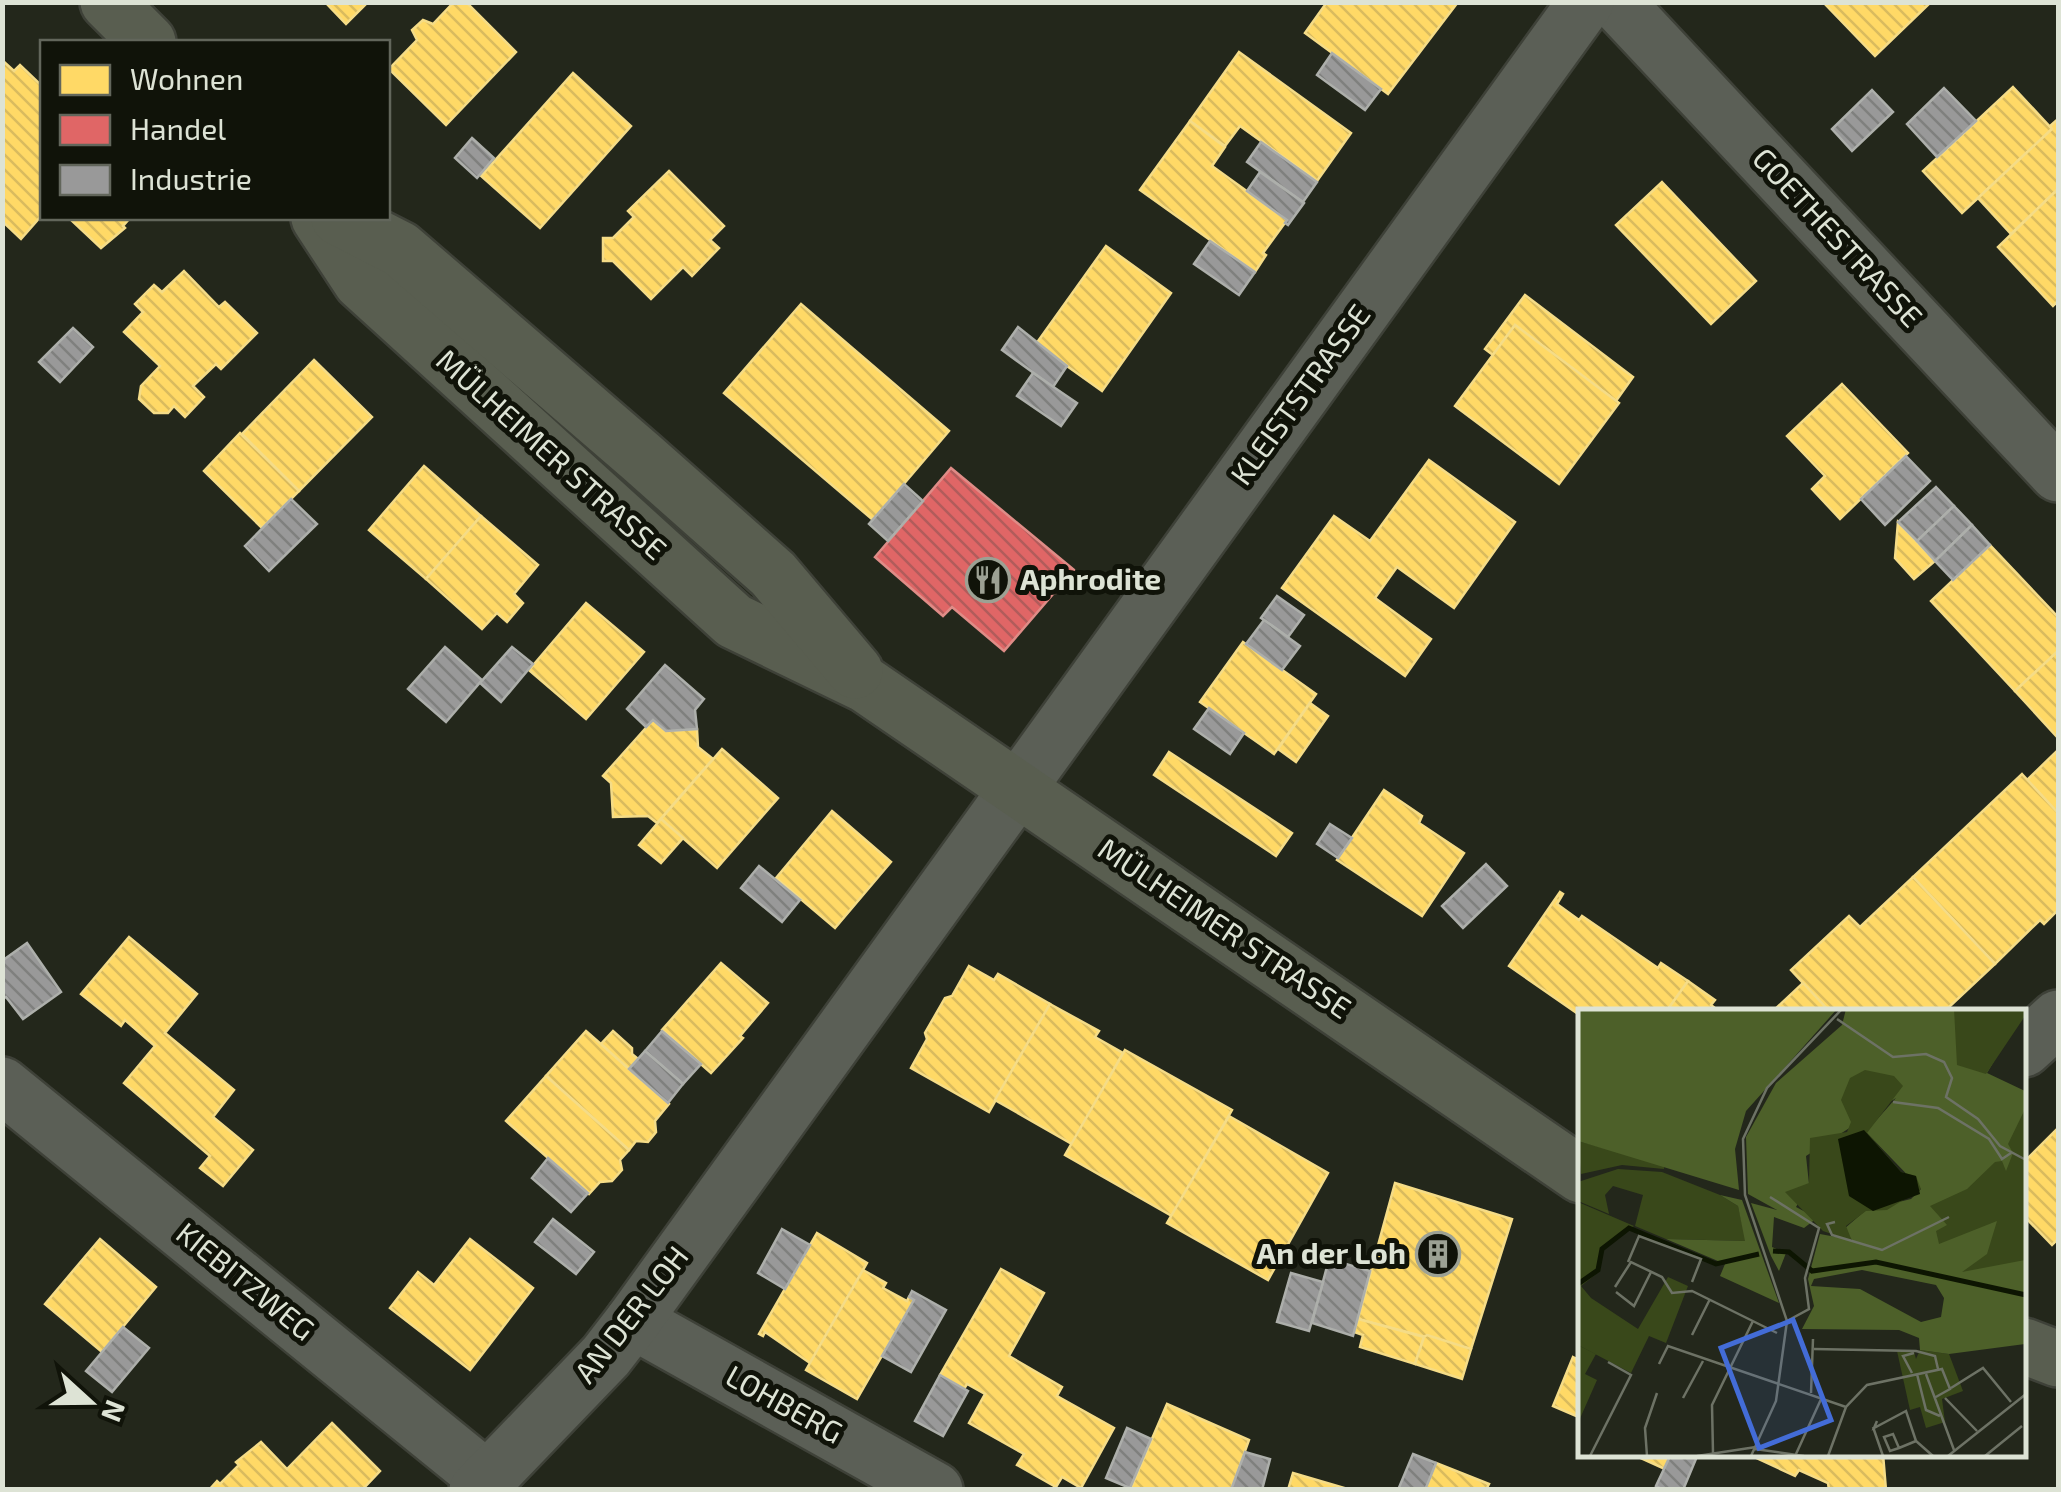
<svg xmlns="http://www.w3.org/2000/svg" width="2061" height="1492" font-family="'Exo 2',sans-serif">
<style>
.homes{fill:url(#homes-back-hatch);stroke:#f5dc87;stroke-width:2.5}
.shops{fill:url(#shops-back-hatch);stroke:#df8c87;stroke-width:2.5}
.industry{fill:url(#industry-back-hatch);stroke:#adafab;stroke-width:2.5}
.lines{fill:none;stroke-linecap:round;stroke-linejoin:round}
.minor-casing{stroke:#3e4138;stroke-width:60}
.major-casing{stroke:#3e4138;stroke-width:60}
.minor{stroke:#5b5f56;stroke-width:55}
.major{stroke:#595e50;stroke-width:55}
.labels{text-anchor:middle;stroke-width:10;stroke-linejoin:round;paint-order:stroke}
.street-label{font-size:30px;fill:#dde3d5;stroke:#101309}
.poi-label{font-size:30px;font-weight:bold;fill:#dde3d5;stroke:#101309;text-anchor:start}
.inset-river{fill:none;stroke:#0d1502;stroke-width:5}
.inset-road{fill:none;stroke:#6d7265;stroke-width:2.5}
.view{fill:#436cd7;fill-opacity:0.15;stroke:#436cd7;stroke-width:5}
.inset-edge{fill:none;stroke:#dde3d5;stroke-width:5}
</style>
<defs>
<pattern id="homes-back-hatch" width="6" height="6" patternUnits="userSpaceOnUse" patternTransform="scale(2.5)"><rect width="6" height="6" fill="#ffd966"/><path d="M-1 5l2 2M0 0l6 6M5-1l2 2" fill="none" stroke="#d9bb5e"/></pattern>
<pattern id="shops-back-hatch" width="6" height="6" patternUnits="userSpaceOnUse" patternTransform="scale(2.5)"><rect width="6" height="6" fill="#e06666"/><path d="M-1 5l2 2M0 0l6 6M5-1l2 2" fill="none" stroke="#b15c5b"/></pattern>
<pattern id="industry-back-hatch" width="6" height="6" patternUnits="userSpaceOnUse" patternTransform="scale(2.5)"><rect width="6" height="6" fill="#999"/><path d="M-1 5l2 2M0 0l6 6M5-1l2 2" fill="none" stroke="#7f807e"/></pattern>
</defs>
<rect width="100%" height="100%" fill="#23271b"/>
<g class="homes">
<polygon points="325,2 368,2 346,24"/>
<polygon points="454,2 466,2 516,52 446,125 389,69 417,40 412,30 423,20 433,24"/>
<polygon points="1327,2 1342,4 1458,2 1388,94 1305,33"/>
<polygon points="1823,2 1931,2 1875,56"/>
<polygon points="1239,52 1351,133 1317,181 1240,126 1225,146 1190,121"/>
<polygon points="2,60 14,71 20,65 42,86 42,215 21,239 2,221"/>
<polygon points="573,73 631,126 540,228 481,176"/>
<polygon points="2013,87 2052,129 1962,213 1923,171"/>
<polygon points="2058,119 2058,189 2011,234 1978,198 2052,129 2050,126"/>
<polygon points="1190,121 1225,147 1212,166 1287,220 1263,253 1266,255 1255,272 1140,190"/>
<polygon points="669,171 724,226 710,240 719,248 692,276 683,267 651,299 613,261 603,261 603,238 613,238 634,217 628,211"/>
<polygon points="1662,182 1756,281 1711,324 1616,225"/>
<polygon points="2058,189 2058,301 2053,306 1998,247"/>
<polygon points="69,218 130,218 123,226 125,228 101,248"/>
<polygon points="1106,246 1171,293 1102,391 1036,344"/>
<polygon points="184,271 219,307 225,302 257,333 221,369 216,364 193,386 204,397 185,417 174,406 168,413 154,413 139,399 141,386 160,366 124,332 143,312 135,304 154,285 162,292"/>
<polygon points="1525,295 1633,377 1616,401 1515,325 1493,355 1485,349"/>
<polygon points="801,304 949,431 873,520 724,393"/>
<polygon points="1515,325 1619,403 1559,484 1455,406"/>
<polygon points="314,360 372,417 299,491 242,434"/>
<polygon points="1842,384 1908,453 1840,519 1812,489 1825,476 1787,436"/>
<polygon points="240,433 299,491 262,528 204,471"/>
<polygon points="1429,460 1515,522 1454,608 1397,567 1375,598 1431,639 1405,676 1282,588 1334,516 1370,541"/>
<polygon points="424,466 481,516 426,579 369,530"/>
<polygon points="481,516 538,565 514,594 523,603 507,622 497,613 482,629 426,579"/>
<polygon points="1898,522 1935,561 1914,579 1895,558"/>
<polygon points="1990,545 2058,617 2058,651 2015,691 1931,601"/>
<polygon points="586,603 644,652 586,719 529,670"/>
<polygon points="1243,642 1316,694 1274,754 1200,702"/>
<polygon points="2058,651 2058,738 2015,691"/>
<polygon points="1310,703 1328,716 1296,762 1278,749"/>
<polygon points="653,720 666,731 697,729 698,747 713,759 657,823 648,816 613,817 611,783 603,776"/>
<polygon points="722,749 778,798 717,868 661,819"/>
<polygon points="2058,750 2058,813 2027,780"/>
<polygon points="1169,752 1292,833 1276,856 1154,775"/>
<polygon points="2022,774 2058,813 2058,910 2044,924 2040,920 1995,964 1913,877"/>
<polygon points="1384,790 1422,816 1419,823 1464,853 1422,916 1337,860"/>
<polygon points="832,811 891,862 835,928 776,878"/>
<polygon points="661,819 683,838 661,863 639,845"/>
<polygon points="1913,877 1995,964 1949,1007 1952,1012 1920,1012 1916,1008 1911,1012 1830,1012 1791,970 1849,916 1860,927"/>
<polygon points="1560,892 1563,894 1557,904 1579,920 1582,916 1658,968 1661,963 1688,981 1666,1012 1581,1012 1581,1016 1509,966"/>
<polygon points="129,937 197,994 165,1033 234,1090 213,1117 253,1150 223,1186 200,1168 210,1156 124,1083 155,1046 125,1020 121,1026 81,994"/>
<polygon points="721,963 768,1003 740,1036 743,1038 711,1073 662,1030"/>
<polygon points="969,966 994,980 998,974 1050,1004 989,1112 911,1068 927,1039 925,1033 945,998 952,996"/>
<polygon points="1688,981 1715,1000 1711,1005 1720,1012 1666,1012"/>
<polygon points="1803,983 1830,1012 1772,1012"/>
<polygon points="1050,1004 1099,1031 1095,1037 1123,1053 1072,1144 995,1100"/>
<polygon points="586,1031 669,1104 655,1121 656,1132 648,1142 636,1141 629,1150 546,1076"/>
<polygon points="613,1031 632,1048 632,1054 638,1059 629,1069 601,1044"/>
<polygon points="1125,1050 1232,1110 1172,1216 1065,1155"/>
<polygon points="546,1076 629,1150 620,1160 622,1170 612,1181 600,1182 589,1194 506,1121"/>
<polygon points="1229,1116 1328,1173 1268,1280 1167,1223"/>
<polygon points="2058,1128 2058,1239 2052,1245 2024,1216 2024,1162"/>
<polygon points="1395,1183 1512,1219 1471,1349 1358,1319"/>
<polygon points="817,1233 867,1263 810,1363 765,1332 763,1336 759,1334"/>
<polygon points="100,1239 156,1287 102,1352 45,1304"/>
<polygon points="470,1239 533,1288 470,1370 390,1308 418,1272 434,1285"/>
<polygon points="1001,1269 1044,1293 1009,1356 1062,1387 1057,1396 1114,1428 1081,1488 1062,1477 1056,1487 1017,1465 1024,1454 969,1423 985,1394 967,1384 964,1389 940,1375"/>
<polygon points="863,1270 886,1283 883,1288 907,1301 909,1297 914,1300 857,1399 806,1370"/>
<polygon points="1358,1319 1424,1337 1415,1364 1360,1347 1363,1335 1354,1332"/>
<polygon points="1427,1335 1471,1349 1462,1379 1415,1364 1424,1337"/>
<polygon points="1573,1357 1581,1361 1581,1418 1553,1406"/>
<polygon points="1167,1404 1249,1440 1231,1490 1130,1490"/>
<polygon points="332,1423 380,1471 362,1490 209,1490 217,1481 220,1484 239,1465 236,1462 261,1442 287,1469"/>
<polygon points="1632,1454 1671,1454 1665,1469"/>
<polygon points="1748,1454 1883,1454 1886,1490 1829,1490 1828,1483 1799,1470 1795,1476"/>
<polygon points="1436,1463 1489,1484 1486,1490 1425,1490"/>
<polygon points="1293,1473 1351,1490 1288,1490"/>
</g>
<polygon class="shops" points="951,468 1074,570 1075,580 1066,592 1054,593 1004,651 952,607 943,616 875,557"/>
<g class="industry">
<polygon points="1332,53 1381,89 1365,110 1317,75"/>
<polygon points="1944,88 1976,121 1937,157 1907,124"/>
<polygon points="1872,90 1893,112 1852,151 1832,129"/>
<polygon points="472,138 494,158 477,178 455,158"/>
<polygon points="1261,142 1317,182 1303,202 1247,162"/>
<polygon points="1260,172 1304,203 1288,225 1285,223 1287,220 1247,191"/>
<polygon points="1210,241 1255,272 1239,295 1194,264"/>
<polygon points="1018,327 1067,366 1053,387 1002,350"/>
<polygon points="73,328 93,347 60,382 39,362"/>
<polygon points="1033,373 1077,403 1061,426 1017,396"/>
<polygon points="1906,456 1930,481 1885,525 1861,499"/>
<polygon points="904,484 923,501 888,541 869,524"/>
<polygon points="1936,487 1954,506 1917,541 1898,522"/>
<polygon points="291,499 317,524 269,571 245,546"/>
<polygon points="1954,506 1972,525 1935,561 1917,541"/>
<polygon points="1972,525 1990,545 1953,580 1935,561"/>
<polygon points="1277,596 1304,615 1288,637 1261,618"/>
<polygon points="1264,620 1300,646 1282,670 1246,644"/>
<polygon points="445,647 482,680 446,722 408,689"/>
<polygon points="512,647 533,664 501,702 480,683"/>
<polygon points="665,665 704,699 695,710 697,729 666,731 653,720 646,727 627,709"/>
<polygon points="1209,708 1244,733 1230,754 1194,729"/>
<polygon points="1330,824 1352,838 1338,858 1317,844"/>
<polygon points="1486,864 1507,886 1463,928 1442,906"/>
<polygon points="759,866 800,900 782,922 741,888"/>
<polygon points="27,943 61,992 23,1019 6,997 2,999 2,961"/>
<polygon points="662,1031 701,1064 683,1084 645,1051"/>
<polygon points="645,1051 683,1084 668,1103 629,1069"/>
<polygon points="548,1158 588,1193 571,1212 532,1178"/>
<polygon points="553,1219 594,1252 576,1274 535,1242"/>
<polygon points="782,1229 810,1245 785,1289 758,1273"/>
<polygon points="1329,1259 1370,1271 1353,1336 1312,1323"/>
<polygon points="1291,1273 1323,1282 1309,1331 1277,1322"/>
<polygon points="912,1291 946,1310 911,1372 882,1356 914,1300 909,1297"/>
<polygon points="123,1327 149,1348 112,1392 86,1371"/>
<polygon points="940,1375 968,1391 943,1436 915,1421"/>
<polygon points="1127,1428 1151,1439 1130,1488 1106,1478"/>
<polygon points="1245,1452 1270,1459 1262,1490 1231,1490"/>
<polygon points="1413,1454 1436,1463 1425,1490 1398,1490"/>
<polygon points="1671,1454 1698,1454 1683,1490 1664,1490 1656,1486"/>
</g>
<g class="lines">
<defs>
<g id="minor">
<polyline points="1616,2 2058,474"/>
<polyline points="2024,1049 2058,1018"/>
<polyline points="2,1085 487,1479"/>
<polyline points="633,1321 935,1490"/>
<polyline points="477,1490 606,1356 633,1321 1586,2"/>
</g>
<g id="major">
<polyline points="108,2 148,42"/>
<polyline points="319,218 361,282 734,621 866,685 1581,1175"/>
<polyline points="339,218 400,249 641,457 773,574 855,671"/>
<polyline points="2024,1346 2058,1359"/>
</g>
</defs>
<use href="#minor" class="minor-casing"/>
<use href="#major" class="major-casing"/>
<use href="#minor" class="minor"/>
<use href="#major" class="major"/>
</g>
<defs>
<symbol id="restaurant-ring" viewBox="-11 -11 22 22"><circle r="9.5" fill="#101309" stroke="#9ca194" stroke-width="1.5"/><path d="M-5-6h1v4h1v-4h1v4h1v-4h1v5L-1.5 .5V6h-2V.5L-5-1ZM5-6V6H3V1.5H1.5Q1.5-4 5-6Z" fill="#9ca194"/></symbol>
<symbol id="building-ring" viewBox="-11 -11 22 22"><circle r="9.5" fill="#101309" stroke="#9ca194" stroke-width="1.5"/><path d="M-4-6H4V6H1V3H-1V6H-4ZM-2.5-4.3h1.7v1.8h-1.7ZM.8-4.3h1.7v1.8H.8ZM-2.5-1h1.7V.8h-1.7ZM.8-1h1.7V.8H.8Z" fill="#9ca194"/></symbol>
</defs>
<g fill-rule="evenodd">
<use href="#restaurant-ring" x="963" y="555" width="50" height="50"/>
<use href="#building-ring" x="1413" y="1229" width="50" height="50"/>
</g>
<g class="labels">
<g class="street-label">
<text transform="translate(1837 238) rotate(47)" y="10">GOETHESTRASSE</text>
<text transform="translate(1301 395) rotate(-54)" y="10">KLEISTSTRASSE</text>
<text transform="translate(551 455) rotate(42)" y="10">MÜLHEIMER STRASSE</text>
<text transform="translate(1224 929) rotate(34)" y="10">MÜLHEIMER STRASSE</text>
<text transform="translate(245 1282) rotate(39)" y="10">KIEBITZWEG</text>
<text transform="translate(632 1315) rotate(-52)" y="10">AN DER LOH</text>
<text transform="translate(784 1405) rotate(29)" y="10">LOHBERG</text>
</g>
<g class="poi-label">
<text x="1020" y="590">Aphrodite</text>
<text x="1406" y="1264" text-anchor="end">An der Loh</text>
</g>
</g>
<g transform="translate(1578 1009)">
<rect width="448" height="448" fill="#23271b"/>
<path d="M0,132L86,156V160L44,156L3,165ZM40,160L84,163L142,186L160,197L168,232L88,230L57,217L65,186L35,177L27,186L31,205L0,192V173ZM0,336L18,345L7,365L19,371L0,414ZM342,341L371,345L385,382L364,390L367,413L348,419L342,398L332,401L319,342L336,343L338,350Z" fill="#39481a"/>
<path d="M0,0H259L168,102L157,140L161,181L0,132ZM268,0H447L409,64L447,82V335L371,345L342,341L341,329L321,321L224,320L236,297L230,270L242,225L274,231L266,220L288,201L333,190L343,180L288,123L318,89L228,147L231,175L218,198L239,209L226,219L196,208L194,238L208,244L201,262L193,247L173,194L199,201L170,185L168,128L198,74L264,16ZM284,261L358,276L366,289L363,308L343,313L282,280L233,277L236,270ZM142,186L164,191L201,294L142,267L147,255L88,230L167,232L160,197Z" fill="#4d6029" fill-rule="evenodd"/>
<path d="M376,0H447V7L408,65L379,56ZM287,61L316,67L325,77L289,124L323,163L338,167L343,180L309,201L288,202L268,217L274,232L245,222L207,183L231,174L232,129L269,123L273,113L263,91L272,69ZM447,100V251L384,263L409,245L419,212L361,235L358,222L369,216L352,197L389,180L417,153L424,152L428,162L435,144L430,135ZM0,193L56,217L25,240L22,262L3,277L13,289L60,320L90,268L110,277L88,334L71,327L53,364L0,336Z" fill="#39481a"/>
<path d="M286,121L323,163L338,167L342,185L295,202L271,187L260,130Z" fill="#0d1502"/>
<path class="inset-river" d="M195,242L211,243L234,262L298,253L448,286M0,275L20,261L24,240L51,219L138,255L181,245"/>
<path class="inset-road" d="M259,10L315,48L348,45L366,53L374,69L368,88L400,110L422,137L448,151M315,93L360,99L411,130L424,150L433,144M192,188L241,219L227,269L231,300L209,312M257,213L249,215L254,226L304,241L371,208M50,253L61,227L123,250L114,273M37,278L53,253L84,268L94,284L114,282L199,324M38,283L56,297L73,263M114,326L132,290M236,340L338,342L357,347L360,360M81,355L90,337L268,398M334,364L325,347L336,344M339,365L348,401L362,407M348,365L376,441M373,379L405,359L433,393M233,384L235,330M105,389L125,352M367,389L399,422M299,412L296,419L328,402L338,432L355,447M295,418L305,447M321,439L315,425L306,428L312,442L321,439L338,432M177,440L226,447M135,444L134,396L175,312M218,445L244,388M12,447L53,366L30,353M69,447L67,419L79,384M119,447L178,438M173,447L198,392L209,312L167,186L165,130L189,79L264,0M250,447L268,398L289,376L364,360L372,380L356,389M370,447L448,385M407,447L444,417"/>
<path class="view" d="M215,311L253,411L181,439L143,339Z"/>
<rect width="448" height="448" class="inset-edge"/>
</g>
<rect width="2061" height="1492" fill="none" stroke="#dde3d5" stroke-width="10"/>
<rect x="40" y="40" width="350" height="180" fill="#101309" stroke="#62665b" stroke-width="2.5"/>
<rect x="60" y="65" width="50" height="30" fill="#ffd966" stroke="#62665b" stroke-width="2.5"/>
<text x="130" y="90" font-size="30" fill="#dde3d5">Wohnen</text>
<rect x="60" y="115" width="50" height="30" fill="#e06666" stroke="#62665b" stroke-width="2.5"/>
<text x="130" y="140" font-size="30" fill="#dde3d5">Handel</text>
<rect x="60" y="165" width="50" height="30" fill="#999999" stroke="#62665b" stroke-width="2.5"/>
<text x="130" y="190" font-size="30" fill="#dde3d5">Industrie</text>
<g transform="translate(90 1402) rotate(111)" stroke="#101309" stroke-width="8" paint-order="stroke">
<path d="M0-8L18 38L0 25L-18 38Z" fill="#dde3d5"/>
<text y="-15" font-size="28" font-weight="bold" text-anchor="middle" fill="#dde3d5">N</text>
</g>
</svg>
